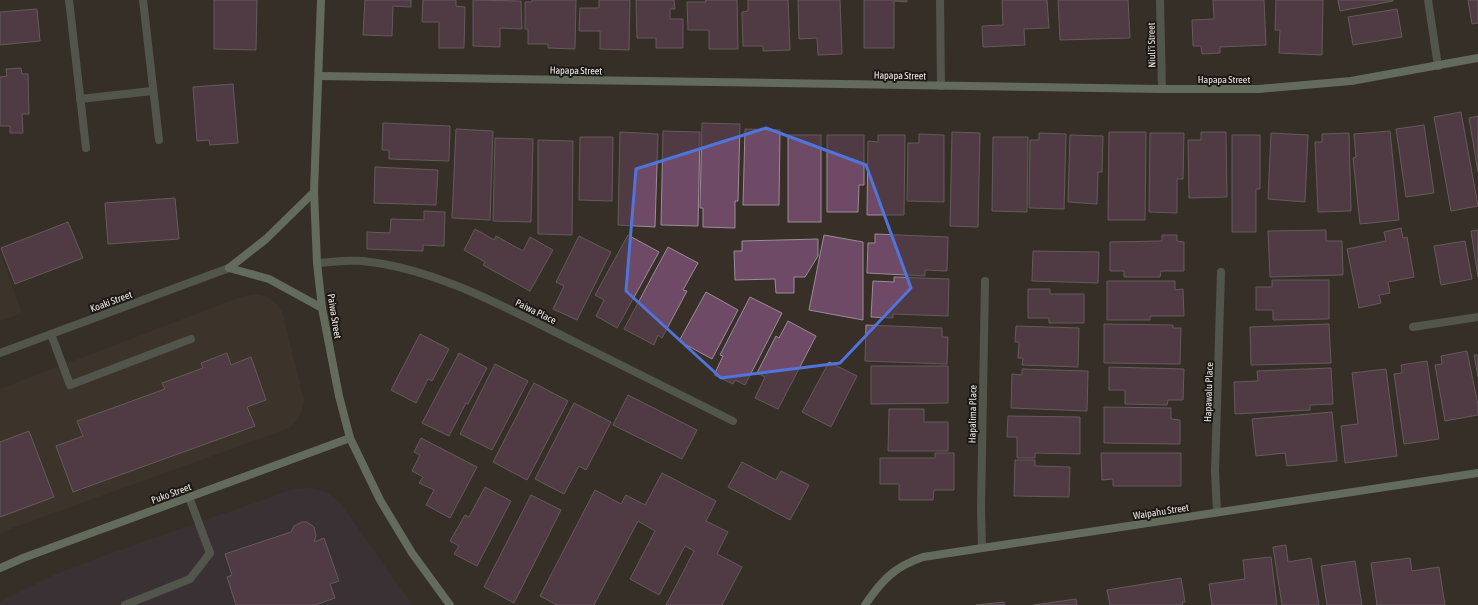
<svg xmlns="http://www.w3.org/2000/svg" width="1478" height="605" font-family="'Asap Condensed',sans-serif">
<style>
.commercial{fill:#3f3443}
.built{fill:#44392d}
.building{fill:#6f4a67;stroke:#998e96}
.lines{fill:none;stroke-linecap:round;stroke-linejoin:round}
.lane{stroke:#738476;stroke-width:8}
.street{stroke:#738476;stroke-width:8}
.secondary{stroke:#98b39c;stroke-width:8}
.marked{fill:none;stroke:#5174db;stroke-width:3;stroke-linejoin:round}
.labels{text-anchor:middle;stroke-width:4;stroke-linejoin:round;paint-order:stroke}
.street-label{font-size:10px;fill:#ede8e3;stroke:#1c1815}
</style>
<rect width="100%" height="100%" fill="#372f28"/>
<polygon class="commercial" points="312,488 329,494 341,504 412,605 0,605 0,603 7,598 54,575 98,558 294,489"/>
<g class="built">
<polygon points="0,253 22,313 0,321"/>
<polygon points="254,294 265,296 274,301 282,312 304,401 301,413 296,421 289,428 12,528 0,534 0,389 241,297"/>
</g>
<g class="building">
<polygon points="214,0 257,0 256,50 214,49"/>
<polygon points="365,0 411,0 411,7 393,6 392,36 363,35"/>
<polygon points="423,0 456,0 456,6 465,7 464,48 439,48 439,22 422,22"/>
<polygon points="473,0 521,1 522,29 500,28 500,47 473,46"/>
<polygon points="532,0 576,0 575,49 548,48 548,44 528,44 528,29 525,29 525,2 532,2"/>
<polygon points="599,0 630,0 629,50 600,49 600,31 579,31 580,8 599,8"/>
<polygon points="636,0 674,0 675,9 670,9 670,19 683,19 683,48 656,48 656,38 637,38"/>
<polygon points="705,0 737,0 738,49 709,49 709,30 688,30 687,2 706,2"/>
<polygon points="748,0 788,0 790,50 763,51 763,46 743,46 742,12 748,11"/>
<polygon points="798,0 840,0 842,54 818,55 817,38 799,39"/>
<polygon points="864,0 907,0 907,2 894,1 894,48 864,48"/>
<polygon points="1002,0 1047,0 1049,28 1024,29 1025,45 983,47 982,26 1003,25"/>
<polygon points="1058,0 1128,0 1130,38 1060,40"/>
<polygon points="1213,0 1264,0 1266,45 1220,47 1220,53 1202,54 1201,46 1193,46 1192,20 1214,19"/>
<polygon points="1276,0 1323,0 1322,55 1279,53 1280,30 1275,30"/>
<polygon points="1338,0 1393,0 1393,1 1340,11"/>
<polygon points="1468,0 1478,0 1478,23 1472,24"/>
<polygon points="37,9 40,41 0,45 0,12"/>
<polygon points="1397,9 1402,37 1353,45 1348,17"/>
<polygon points="21,68 22,74 28,74 29,114 22,114 23,133 10,133 10,126 0,126 0,77 7,76 6,69"/>
<polygon points="233,84 238,143 210,145 209,140 197,141 193,87"/>
<polygon points="1461,112 1478,206 1451,211 1434,117"/>
<polygon points="1478,116 1478,172 1469,118"/>
<polygon points="383,123 450,126 449,161 389,159 389,150 382,150"/>
<polygon points="702,123 740,124 738,201 735,201 735,228 703,227 703,208 700,208"/>
<polygon points="1424,125 1434,193 1406,197 1396,129"/>
<polygon points="456,129 493,131 490,220 452,218"/>
<polygon points="745,129 780,130 779,205 743,205"/>
<polygon points="663,131 700,132 698,226 661,225"/>
<polygon points="1390,131 1399,220 1360,224 1353,158 1356,157 1354,134"/>
<polygon points="620,132 658,134 655,227 618,225"/>
<polygon points="952,132 980,133 978,227 950,226"/>
<polygon points="1109,132 1146,132 1145,220 1108,220"/>
<polygon points="1201,132 1226,132 1227,197 1189,198 1188,140 1201,140"/>
<polygon points="1039,133 1066,134 1064,209 1029,208 1030,140 1039,140"/>
<polygon points="1150,133 1184,133 1183,179 1177,179 1177,213 1149,212"/>
<polygon points="1271,133 1308,135 1305,202 1268,199"/>
<polygon points="1349,133 1351,211 1318,212 1315,142 1322,142 1322,134"/>
<polygon points="919,134 944,135 944,202 907,201 908,143 919,143"/>
<rect x="788" y="135" width="33" height="87"/>
<polygon points="827,135 864,135 864,185 859,185 858,212 827,212"/>
<polygon points="878,135 905,135 904,215 867,215 868,141 878,142"/>
<polygon points="1070,135 1103,136 1102,172 1098,172 1097,204 1068,202"/>
<polygon points="1232,135 1260,135 1260,189 1256,189 1256,232 1232,232"/>
<polygon points="580,137 613,137 612,201 579,200"/>
<polygon points="993,137 1028,137 1027,212 992,211"/>
<polygon points="495,138 533,139 531,222 493,221"/>
<polygon points="538,140 573,141 572,235 538,234"/>
<polygon points="375,167 438,170 436,205 374,203"/>
<polygon points="175,198 179,239 108,244 105,203"/>
<polygon points="424,211 445,212 444,246 423,245 423,251 367,249 367,232 390,233 391,219 424,220"/>
<polygon points="68,222 83,258 15,284 1,248"/>
<polygon points="1401,228 1403,238 1407,237 1414,277 1388,282 1390,293 1379,295 1381,303 1359,308 1347,249 1386,241 1384,232"/>
<polygon points="475,229 494,240 496,236 523,251 530,237 553,250 530,291 483,265 485,262 464,250"/>
<polygon points="1326,230 1326,241 1342,241 1343,275 1270,277 1268,231"/>
<polygon points="1478,230 1478,277 1471,231"/>
<polygon points="875,234 948,237 947,271 925,270 925,276 867,273 868,243 875,243"/>
<polygon points="628,235 659,252 617,328 596,316 604,300 595,295"/>
<polygon points="824,235 863,242 863,320 809,310"/>
<polygon points="1162,235 1177,235 1177,241 1184,242 1184,271 1161,271 1160,277 1124,277 1124,271 1110,271 1110,242 1162,241"/>
<polygon points="579,236 611,252 577,320 553,309 564,286 556,282"/>
<polygon points="818,239 818,256 805,277 794,277 794,293 776,293 775,279 735,280 734,251 742,251 742,241"/>
<polygon points="1465,241 1472,279 1441,285 1434,246"/>
<polygon points="668,247 698,263 683,290 687,291 662,338 658,335 654,345 624,329"/>
<polygon points="1033,251 1099,252 1098,283 1032,281"/>
<polygon points="894,277 949,279 948,316 893,314 893,318 871,317 873,281 894,282"/>
<polygon points="1272,280 1329,280 1329,319 1273,320 1273,310 1256,310 1256,287 1272,287"/>
<polygon points="1107,281 1175,281 1175,290 1183,289 1184,316 1150,316 1150,320 1107,320"/>
<polygon points="1028,289 1050,289 1050,294 1084,294 1084,323 1049,323 1049,318 1028,318"/>
<polygon points="706,292 738,310 712,359 679,341"/>
<polygon points="750,297 782,313 745,385 735,380 733,384 714,375 723,356 720,355"/>
<polygon points="788,321 816,336 778,409 755,398 765,377 757,373 776,336 779,338"/>
<polygon points="1104,324 1173,325 1173,328 1181,328 1180,364 1104,363"/>
<polygon points="1329,324 1331,363 1251,365 1250,327"/>
<polygon points="866,325 942,328 942,337 948,337 947,364 865,361"/>
<polygon points="1016,326 1079,328 1078,367 1022,365 1023,358 1018,358 1019,342 1015,342"/>
<polygon points="420,334 449,349 432,381 428,379 416,403 391,390"/>
<polygon points="1467,351 1478,405 1478,415 1445,421 1435,365 1442,364 1441,356"/>
<polygon points="227,353 231,365 251,357 266,400 247,407 255,426 73,492 56,446 83,436 77,421 165,389 162,383 203,368 201,363"/>
<polygon points="459,353 487,368 468,404 466,403 449,436 422,423"/>
<polygon points="1474,355 1478,355 1478,377"/>
<polygon points="1427,361 1439,439 1404,444 1394,374 1402,373 1401,365"/>
<polygon points="829,362 857,376 831,427 802,412"/>
<polygon points="495,364 528,381 492,450 460,434"/>
<polygon points="871,366 948,366 948,403 871,404"/>
<polygon points="1109,367 1184,369 1183,400 1168,400 1167,405 1125,404 1125,390 1109,390"/>
<polygon points="1331,368 1333,404 1310,405 1310,410 1235,414 1234,382 1258,381 1257,371"/>
<polygon points="1022,369 1088,371 1087,411 1011,408 1012,374 1022,375"/>
<polygon points="1386,369 1397,456 1345,463 1341,426 1358,424 1352,373"/>
<polygon points="534,383 568,401 527,480 493,462"/>
<polygon points="628,395 697,430 682,459 613,425"/>
<polygon points="574,403 611,422 586,470 579,466 564,494 535,479"/>
<polygon points="1104,407 1171,408 1171,419 1180,420 1180,444 1104,443"/>
<polygon points="889,409 924,409 924,422 948,422 948,451 888,451"/>
<polygon points="1332,412 1337,461 1287,466 1285,453 1256,456 1252,419"/>
<polygon points="1008,416 1080,417 1080,454 1035,453 1035,458 1017,458 1017,437 1007,437"/>
<polygon points="29,431 54,497 0,517 0,442"/>
<polygon points="421,438 477,467 450,518 426,505 434,490 419,483 423,477 412,471 420,455 414,452"/>
<polygon points="935,453 954,453 954,490 934,490 933,500 899,500 899,484 880,484 880,458 935,458"/>
<polygon points="1101,453 1181,453 1181,486 1113,486 1113,479 1102,480"/>
<polygon points="1015,460 1035,460 1035,466 1070,467 1069,497 1014,496"/>
<polygon points="742,462 776,480 781,471 809,485 790,520 728,487"/>
<polygon points="662,473 716,501 706,521 728,532 717,554 742,567 722,605 666,605 694,551 685,546 659,595 630,579 655,531 638,521 594,605 557,605 540,596 595,490 621,504 626,495 645,505"/>
<polygon points="485,487 511,501 477,566 454,554 459,546 450,541 465,515 469,517"/>
<polygon points="531,495 561,510 514,603 484,587"/>
<polygon points="302,522 307,522 314,527 316,536 314,542 324,538 339,581 330,584 335,598 315,605 236,605 227,577 232,575 225,554 291,532 294,526"/>
<polygon points="1286,545 1288,562 1311,558 1319,605 1282,605 1273,547"/>
<polygon points="1271,557 1277,605 1212,605 1209,584 1245,579 1243,560"/>
<polygon points="1410,558 1412,571 1439,567 1445,605 1377,605 1371,563"/>
<polygon points="1355,561 1362,605 1327,605 1321,566"/>
<polygon points="1181,578 1185,602 1182,602 1183,605 1110,605 1107,590"/>
<polygon points="1076,599 1077,605 1034,605"/>
<polygon points="1004,602 1005,605 976,605"/>
</g>
<g class="lines">
<g class="lane">
<polyline points="69,0 86,148"/>
<polyline points="143,0 159,140"/>
<polyline points="80,99 152,91"/>
<polyline points="51,334 70,385 191,339"/>
<polyline points="125,605 190,579 210,553 189,497"/>
</g>
<g class="street">
<polyline points="940,0 941,86"/>
<polyline points="1160,0 1162,89"/>
<polyline points="1428,0 1438,66"/>
<path d="M317,263C332,262 348,260 363,261C438,269 508,309 575,342C627,368 680,394 733,421"/>
<polyline points="1413,327 1478,317"/>
<polyline points="0,353 229,268"/>
<polyline points="1217,512 1215,471 1221,272"/>
<polyline points="982,548 981,508 985,281"/>
</g>
<g class="secondary">
<polyline points="321,0 314,192 317,263 322,308 339,396 350,438 380,500 412,553 450,605"/>
<polyline points="319,76 1162,89 1258,89 1351,81 1478,58"/>
<polyline points="229,268 266,239 314,192"/>
<polyline points="229,268 269,279 322,308"/>
<polyline points="0,568 23,558 350,438"/>
<path d="M865,605C882,580 894,567 923,557L1478,473"/>
</g>
</g>
<path d="M0 0H1478V605H0ZM766,128L866,165L911,288L840,363L721,378L626,291L636,169Z" fill="#372f28" fill-opacity=".55" fill-rule="evenodd"/>
<path class="marked" d="M766,128L866,165L911,288L840,363L721,378L626,291L636,169Z"/>
<g class="labels">
<g class="street-label">
<text transform="translate(1151 45) rotate(-91)" y="4">Niuli'i Street</text>
<text transform="translate(576 70) rotate(1)" y="4">Hapapa Street</text>
<text transform="translate(900 75) rotate(1)" y="4">Hapapa Street</text>
<text x="1224" y="83">Hapapa Street</text>
<text transform="translate(111 301) rotate(-20)" y="4">Koaki Street</text>
<text transform="translate(536 311) rotate(26)" y="4">Paiwa Place</text>
<text transform="translate(335 316) rotate(81)" y="4">Paiwa Street</text>
<text transform="translate(1208 392) rotate(-88)" y="4">Hapawalu Place</text>
<text transform="translate(972 414) rotate(-89)" y="4">Hapalima Place</text>
<text transform="translate(171 493) rotate(-20)" y="4">Puko Street</text>
<text transform="translate(1161 511) rotate(-9)" y="4">Waipahu Street</text>
</g>
</g>
</svg>
